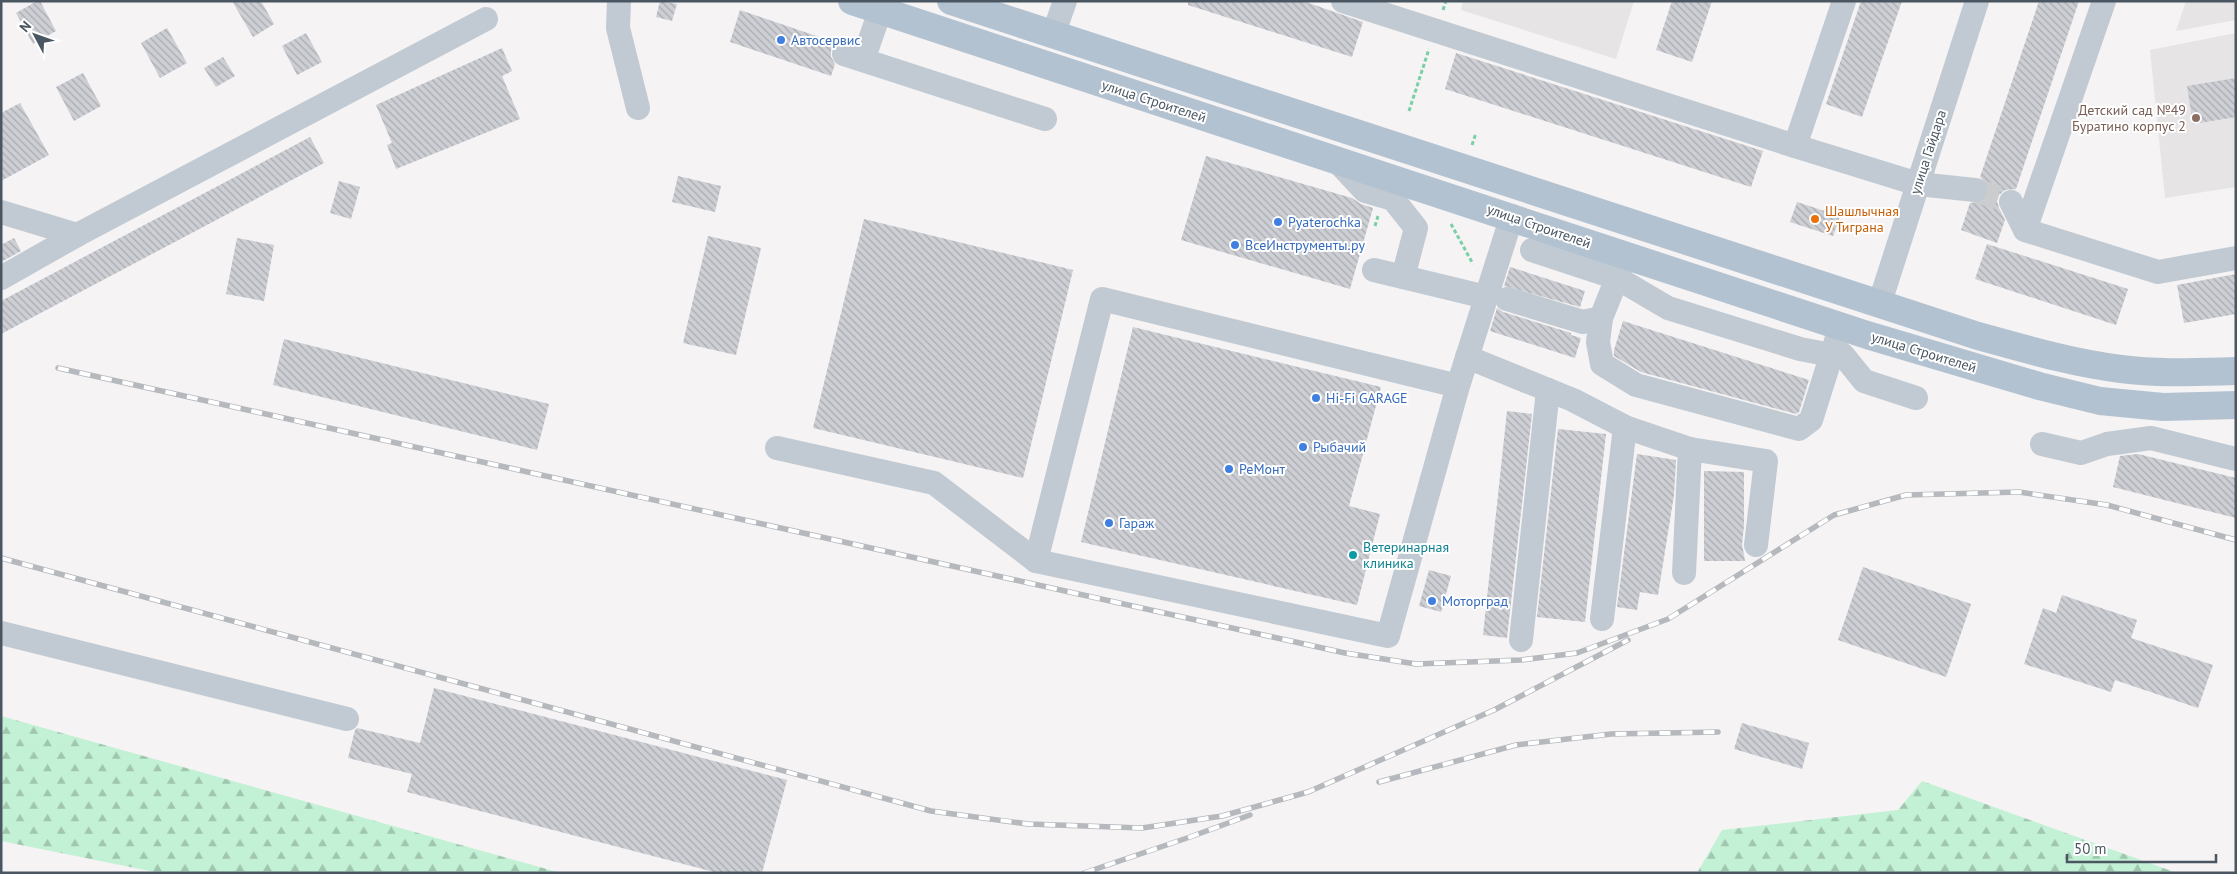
<svg xmlns="http://www.w3.org/2000/svg" width="2237" height="874" font-family="'PT Sans',sans-serif">
<style>
.education{fill:#e6e4e5}
.forest{fill:url(#forest-firs)}
.building{fill:url(#building-back-hatch)}
.lines{fill:none;stroke-linecap:round;stroke-linejoin:round}
.minor-tunnel{stroke:#caccce;stroke-width:24;stroke-dasharray:24 12;stroke-linecap:butt}
.path{stroke:#7ad0a6;stroke-width:3;stroke-dasharray:4 2.5;stroke-linecap:butt}
.minor{stroke:#c1cad2;stroke-width:24}
.major{stroke:#b3c2d1;stroke-width:28}
.rail-casing{stroke:#b5b8bd;stroke-width:5.5}
.rail{stroke:#fff;stroke-width:4;stroke-dasharray:11;stroke-linecap:butt}
.shop-dot{fill:#3f7fe0;stroke:#fff;stroke-width:2}
.education-dot{fill:#8d6e63;stroke:#fff;stroke-width:2}
.food-dot{fill:#e8710a;stroke:#fff;stroke-width:2}
.culture-dot{fill:#0f9aa8;stroke:#fff;stroke-width:2}
.labels{text-anchor:middle;stroke-width:4;stroke-linejoin:round;paint-order:stroke}
.shop-label{font-size:14px;fill:#366cbe;stroke:#fff;text-anchor:start}
.street-label{font-size:14px;fill:#4a5661;stroke:#fff}
.education-label{font-size:14px;fill:#785e54;stroke:#fff;text-anchor:end}
.food-label{font-size:14px;fill:#c56008;stroke:#fff;text-anchor:start}
.culture-label{font-size:14px;fill:#0d838f;stroke:#fff;text-anchor:start}
</style>
<defs>
<pattern id="forest-firs" width="22" height="20" patternUnits="userSpaceOnUse" patternTransform="scale(1.25)"><rect width="22" height="20" fill="#c3f1d5"/><path d="M5 1l3.5 6h-7zM16 11l3.5 6h-7z" fill="#a0c6b0"/></pattern>
<pattern id="building-back-hatch" width="6" height="6" patternUnits="userSpaceOnUse" patternTransform="scale(1.25)"><rect width="6" height="6" fill="#cdcfd5"/><path d="M-1 5l2 2M0 0l6 6M5-1l2 2" fill="none" stroke="#a8abb0"/></pattern>
</defs>
<rect width="100%" height="100%" fill="#f5f3f3"/>
<g class="education">
<polygon points="1463,1 1634,1 1616,59 1461,10"/>
<polygon points="2186,1 2236,1 2236,20 2176,31"/>
<polygon points="2236,33 2236,187 2165,198 2150,50"/>
</g>
<g class="forest">
<polygon points="1,716 561,873 160,873 1,841"/>
<polygon points="1922,781 2177,873 1697,873 1722,830 1898,810"/>
</g>
<g class="building">
<polygon points="37,1 40,1 56,31 33,44 16,13"/>
<polygon points="232,1 261,1 274,24 253,37"/>
<polygon points="660,1 677,4 672,21 656,17"/>
<polygon points="1188,1 1303,1 1363,22 1352,57 1188,5"/>
<polygon points="1672,1 1712,1 1692,62 1656,50"/>
<polygon points="1861,1 1902,1 1862,117 1826,104"/>
<polygon points="2039,1 2079,1 2016,189 2005,190 1999,195 1997,201 1999,208 2005,220 1997,243 1961,230 1970,203 1981,202 1986,198 1989,192 1987,184 1980,177"/>
<polygon points="740,10 837,43 831,50 831,57 835,64 831,76 730,42"/>
<polygon points="167,28 187,63 160,78 141,43"/>
<polygon points="306,33 322,62 297,75 282,46"/>
<polygon points="502,48 512,71 502,76 520,119 396,169 387,145 392,143 376,105"/>
<polygon points="1456,53 1763,151 1751,187 1445,89"/>
<polygon points="223,57 235,76 216,87 204,68"/>
<polygon points="83,73 101,106 74,121 56,87"/>
<polygon points="2236,78 2236,117 2193,124 2187,86"/>
<polygon points="20,103 49,155 1,181 1,113"/>
<polygon points="310,137 324,163 1,334 1,301"/>
<polygon points="1206,156 1352,198 1361,204 1373,208 1350,289 1181,240"/>
<polygon points="678,176 721,186 715,212 672,202"/>
<polygon points="339,181 360,187 351,219 330,213"/>
<polygon points="1797,202 1840,216 1833,236 1790,222"/>
<polygon points="864,219 1073,270 1023,478 813,428"/>
<polygon points="708,236 761,248 736,355 683,343"/>
<polygon points="14,238 21,251 1,262 1,245"/>
<polygon points="237,238 274,245 264,301 226,294"/>
<polygon points="1987,244 2128,289 2116,325 1975,279"/>
<polygon points="1510,267 1585,291 1580,307 1504,286"/>
<polygon points="2236,274 2236,314 2184,323 2177,285"/>
<polygon points="1497,308 1503,312 1571,333 1571,335 1581,338 1575,358 1490,331"/>
<polygon points="1623,321 1809,380 1799,412 1796,414 1641,372 1614,356 1614,350"/>
<polygon points="1133,327 1381,387 1349,506 1380,514 1357,605 1081,542"/>
<polygon points="284,339 549,404 537,450 273,385"/>
<polygon points="1507,411 1532,414 1507,638 1483,635"/>
<polygon points="1558,429 1606,434 1585,622 1537,617"/>
<polygon points="1637,454 1676,460 1674,495 1658,595 1640,592 1637,610 1617,607"/>
<polygon points="2138,454 2236,478 2236,518 2113,487 2120,456"/>
<polygon points="1704,471 1744,472 1744,526 1742,544 1745,561 1704,561"/>
<polygon points="1863,567 1971,604 1946,677 1838,640"/>
<polygon points="1429,570 1451,576 1441,612 1419,606"/>
<polygon points="2062,595 2137,620 2131,638 2213,665 2198,708 2115,680 2111,692 2024,664 2043,608 2056,613"/>
<polygon points="434,688 787,780 762,873 718,873 407,792 412,774 348,758 355,730 357,728 420,743"/>
<polygon points="1742,723 1809,743 1802,769 1734,749"/>
</g>
<g class="lines">
<polyline class="minor-tunnel" points="1975,190 2011,202"/>
<g class="path">
<polyline points="1443,10 1446,1"/>
<polyline points="1409,111 1429,49"/>
<polyline points="1472,145 1476,133"/>
<polyline points="1451,224 1473,264"/>
<polyline points="1375,226 1378,216"/>
</g>
<g class="minor">
<polyline points="619,1 618,28 638,108"/>
<polyline points="1343,1 1795,146 1844,1"/>
<polyline points="1053,35 1065,1"/>
<polyline points="844,54 1045,119"/>
<polyline points="863,60 880,11"/>
<polyline points="1795,146 1918,184 1975,190"/>
<polyline points="1336,160 1365,191 1393,199 1416,228 1403,277"/>
<polyline points="2011,202 2025,230 2158,272 2236,258"/>
<polyline points="1,212 77,235 486,19"/>
<polyline points="2025,230 2104,1"/>
<polyline points="1532,250 1617,278 1668,308 1800,349 1831,355 1843,355 1864,381 1916,398"/>
<polyline points="1626,256 1601,318 1598,342 1602,364 1636,385 1799,429 1811,420 1841,325"/>
<polyline points="1374,270 1486,297"/>
<polyline points="1,278 77,235"/>
<polyline points="1507,299 1583,322 1601,318"/>
<polyline points="1880,302 1977,1"/>
<polyline points="1467,357 1573,400 1625,427 1602,619"/>
<polyline points="1458,386 1102,299 1036,561 1388,636 1458,386 1512,216"/>
<polyline points="1625,427 1690,449 1684,573"/>
<polyline points="2042,444 2081,453 2107,444 2151,438 2236,459"/>
<polyline points="777,448 934,483 1036,561"/>
<polyline points="1690,449 1766,461 1756,545"/>
<polyline points="1,633 347,719"/>
<polyline points="1521,640 1548,390"/>
</g>
<g class="major">
<polyline points="852,1 1867,335 2039,386 2100,401 2163,407 2236,405"/>
<path d="M951,1L1978,336C2025,349 2072,363 2121,369C2159,374 2197,372 2236,371"/>
</g>
<defs>
<g id="rail">
<polyline points="58,368 1345,653 1416,664 1521,660 1577,653 1668,619 1834,515 1906,495 2019,492 2107,505 2236,540"/>
<polyline points="1,558 931,811 1028,824 1142,828 1222,816 1308,792 1494,710 1628,640"/>
<polyline points="1379,782 1516,745 1611,734 1718,732"/>
<polyline points="1084,873 1190,837 1250,815"/>
</g>
</defs>
<use href="#rail" class="rail-casing"/>
<use href="#rail" class="rail"/>
</g>
<g class="shop-dot">
<circle cx="781" cy="40" r="5"/>
<circle cx="1278" cy="222" r="5"/>
<circle cx="1235" cy="245" r="5"/>
<circle cx="1316" cy="398" r="5"/>
<circle cx="1303" cy="447" r="5"/>
<circle cx="1229" cy="469" r="5"/>
<circle cx="1109" cy="523" r="5"/>
<circle cx="1432" cy="601" r="5"/>
</g>
<circle class="education-dot" cx="2196" cy="118" r="5"/>
<circle class="food-dot" cx="1815" cy="219" r="5"/>
<circle class="culture-dot" cx="1353" cy="555" r="5"/>
<g class="labels">
<g class="shop-label">
<text x="791" y="45">Автосервис</text>
<text x="1288" y="227">Pyaterochka</text>
<text x="1245" y="250">ВсеИнструменты.ру</text>
<text x="1326" y="403">Hi-Fi GARAGE</text>
<text x="1313" y="452">Рыбачий</text>
<text x="1239" y="474">РеМонт</text>
<text x="1119" y="528">Гараж</text>
<text x="1442" y="606">Моторград</text>
</g>
<g class="street-label">
<text transform="translate(1154 101) rotate(18)" y="5">улица Строителей</text>
<text transform="translate(1928 152) rotate(-72)" y="5">улица Гайдара</text>
<text transform="translate(1539 226) rotate(19)" y="5">улица Строителей</text>
<text transform="translate(1924 352) rotate(17)" y="5">улица Строителей</text>
</g>
<g class="education-label">
<text x="2186" y="115">Детский сад №49<tspan x="2186" dy="16">Буратино корпус 2</tspan></text>
</g>
<g class="food-label">
<text x="1825" y="216">Шашлычная<tspan x="1825" dy="16">У Тиграна</tspan></text>
</g>
<g class="culture-label">
<text x="1363" y="552">Ветеринарная<tspan x="1363" dy="16">клиника</tspan></text>
</g>
</g>
<rect width="2237" height="874" fill="none" stroke="#4a5661" stroke-width="5"/>
<g transform="translate(35 35) rotate(311)" stroke="#ffffff" stroke-width="4" paint-order="stroke">
<path d="M0-4L9 19L0 12L-9 19Z" fill="#4a5661"/>
<text y="-8" font-size="14" font-weight="bold" text-anchor="middle" fill="#4a5661">N</text>
</g>
<path d="M2067 854v8h149v-8" fill="none" stroke="#4a5661" stroke-width="2.5"/>
<text x="2074" y="854" font-size="15" fill="#4a5661" stroke="#ffffff" stroke-width="4" paint-order="stroke">50 m</text>
</svg>
